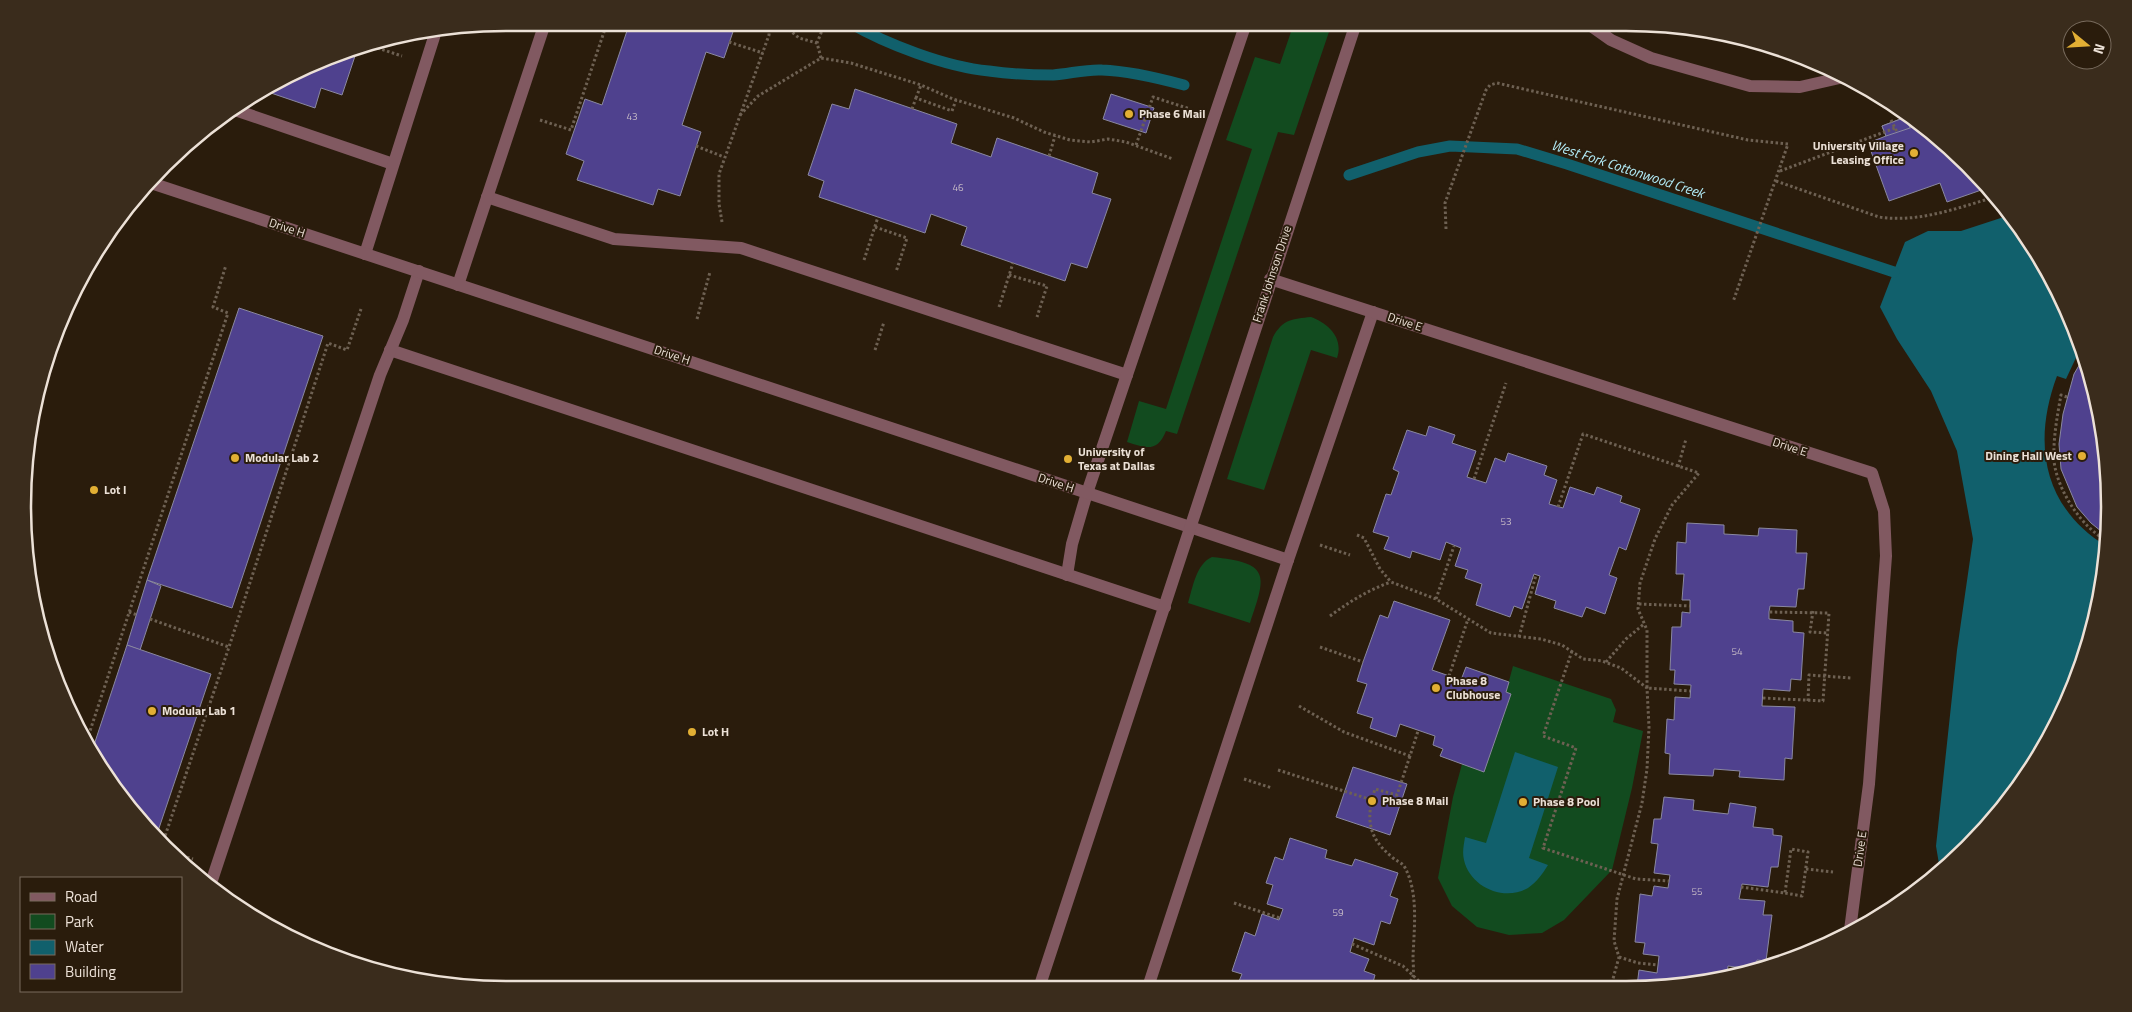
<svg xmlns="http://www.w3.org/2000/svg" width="2132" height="1012" font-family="'Titillium Web',sans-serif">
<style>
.green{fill:#124b1f}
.water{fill:#11606c}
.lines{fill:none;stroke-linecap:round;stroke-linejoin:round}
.stream{stroke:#11606c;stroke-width:11}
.building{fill:#4f418e;stroke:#8a88a0}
.path{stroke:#6e6153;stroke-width:3;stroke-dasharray:2.5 2.5;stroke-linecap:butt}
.lane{stroke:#815961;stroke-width:12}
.street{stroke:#815961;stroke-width:12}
.poi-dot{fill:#e2af34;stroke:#2a1c0c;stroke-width:2}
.labels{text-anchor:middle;stroke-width:4;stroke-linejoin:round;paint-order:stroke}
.number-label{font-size:10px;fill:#c5b9c5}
.poi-label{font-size:12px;font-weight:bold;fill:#ece1d7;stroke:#2a1c0c;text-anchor:start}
.street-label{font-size:12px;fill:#ece1d7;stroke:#2a1c0c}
.water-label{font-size:14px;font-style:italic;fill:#b2ecf8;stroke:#2a1c0c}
.rim{fill:none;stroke:#ece1d7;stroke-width:2.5}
</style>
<rect width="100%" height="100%" fill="#2a1c0c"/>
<g class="green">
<path d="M1294,23H1332L1294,135L1278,132L1177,434L1166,431C1157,453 1146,448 1127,442L1139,401L1166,409L1252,149L1226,140L1255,57L1280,64Z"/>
<path d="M1311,317C1328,323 1344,338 1337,358L1311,350L1264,490L1227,479L1273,337C1283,319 1292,319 1311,317Z"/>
<path d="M1212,557C1270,563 1267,574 1250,623L1188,603C1193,587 1196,564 1212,557Z"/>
<polygon points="1513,666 1611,699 1616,710 1613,722 1643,731 1632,788 1612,870 1564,920 1542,933 1509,935 1477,927 1452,906 1438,878 1453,797 1462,764 1484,771 1511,694 1506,692"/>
</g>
<g class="water">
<path d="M2010,215C2040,252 2067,302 2081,347L2066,379L2057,376C2032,443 2043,507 2106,546L2100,601L2073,691L2010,800L1940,870L1936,846L1957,650L1973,539L1957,451L1931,391L1897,339L1880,307L1905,242L1928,231H1961Z"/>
<path d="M1515,752L1558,767L1529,858L1548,865C1543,873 1537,882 1528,888C1504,902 1470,887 1464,860C1462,852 1464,844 1465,837L1486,843Z"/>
</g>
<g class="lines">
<g class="stream">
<path d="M850,23C886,44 946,67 989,71C1010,74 1032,75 1053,75C1069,74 1086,69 1102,70C1129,71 1158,78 1184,85"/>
<polyline points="1349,175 1418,152 1450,146 1517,149 1567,164 1894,272"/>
</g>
</g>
<g class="building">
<polygon points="623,23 736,23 724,58 706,52 682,125 701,132 680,196 658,189 653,205 577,180 584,161 566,154 585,99 602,105 629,25"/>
<polygon points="358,47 342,95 321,88 315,108 268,92 350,48"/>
<polygon points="855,89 957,124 951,143 991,157 997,138 1098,173 1092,193 1111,199 1087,268 1071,263 1065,281 961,245 967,227 931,214 925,233 819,197 824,181 808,175 832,104 849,109"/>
<polygon points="1111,94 1154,108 1146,133 1103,119"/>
<polygon points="1906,117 1910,128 1919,124 1968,164 1987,188 1947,202 1940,183 1889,201 1868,143 1886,136 1882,126"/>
<polygon points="1906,117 1910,128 1886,136 1882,126"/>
<polygon points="239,308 323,336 232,608 147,580"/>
<polygon points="2084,357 2100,412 2109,506 2107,536 2091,523 2077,507 2061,469 2059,444 2063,414 2074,374"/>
<polygon points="1429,426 1455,435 1452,443 1476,451 1467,477 1486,483 1495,458 1505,462 1508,453 1547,466 1544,475 1557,480 1549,504 1563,508 1570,487 1594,495 1597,487 1622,496 1620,502 1640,509 1626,550 1619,547 1609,575 1617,578 1605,614 1586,607 1582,617 1554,608 1556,601 1535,594 1540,576 1534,574 1522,609 1514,606 1510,617 1476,605 1482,584 1465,578 1468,570 1455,566 1461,548 1446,542 1440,560 1412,551 1410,558 1384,549 1389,537 1373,532 1386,494 1391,495 1399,472 1393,469 1407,430 1426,436"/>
<polygon points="1687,523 1724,525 1724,534 1758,536 1759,528 1797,530 1796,553 1807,553 1804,589 1798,589 1796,607 1770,606 1769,612 1769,619 1793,621 1793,632 1804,633 1801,680 1791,679 1790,691 1763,689 1762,706 1795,707 1792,759 1785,758 1784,780 1739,777 1740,771 1714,769 1713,776 1669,774 1670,754 1665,753 1667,719 1674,720 1675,697 1690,698 1691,685 1674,684 1675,670 1670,670 1672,627 1681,627 1682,612 1690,613 1690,600 1682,600 1684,574 1676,574 1677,542 1686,543"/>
<polygon points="147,580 161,586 140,650 127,645"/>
<polygon points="1394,601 1450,620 1432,670 1461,680 1466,667 1509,682 1506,692 1511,694 1484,772 1440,756 1443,749 1433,745 1435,736 1400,724 1396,737 1370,728 1373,718 1357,713 1367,684 1357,681 1363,662 1380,615 1388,618"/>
<polygon points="127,645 211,674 156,837 93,748"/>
<polygon points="1353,767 1407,784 1390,835 1336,817"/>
<polygon points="1664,797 1694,800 1693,810 1728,814 1730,803 1756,807 1753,827 1773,829 1773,835 1782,836 1778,867 1771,867 1768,887 1742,884 1739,899 1765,901 1763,915 1772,915 1766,961 1757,960 1756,967 1751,969 1728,966 1727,975 1689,985 1637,986 1639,970 1657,973 1658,965 1659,956 1643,954 1645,943 1635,942 1640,894 1652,896 1654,886 1668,888 1670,875 1654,873 1658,844 1651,843 1654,819 1661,819"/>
<polygon points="1290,838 1327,850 1325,858 1352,866 1355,859 1398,873 1390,896 1398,899 1390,924 1381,921 1374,945 1354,938 1350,952 1369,959 1364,971 1375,975 1372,986 1237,986 1242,974 1232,971 1245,932 1255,936 1262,914 1279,920 1283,909 1267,904 1273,885 1266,883 1275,857 1283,860"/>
</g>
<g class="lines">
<g class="path">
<polyline points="781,23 799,38 817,43"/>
<polyline points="1139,23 1154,28 1198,25 1216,28"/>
<polyline points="729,42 763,53"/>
<polyline points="368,45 402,56"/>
<polyline points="821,58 817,43 825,23"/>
<polyline points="916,98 921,85"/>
<polyline points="912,109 916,98 952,111 956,100"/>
<polyline points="740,115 758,96 821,58 851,63 921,85 953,99 1014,118 1044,132 1070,140 1091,142 1108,139 1126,142 1173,159"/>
<polyline points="540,120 571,130 607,23"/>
<polyline points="1891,120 1897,132"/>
<polyline points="1136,145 1153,97 1190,109"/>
<polyline points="696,146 724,157"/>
<polyline points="1049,156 1055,136"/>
<polyline points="1780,171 1895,128"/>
<path d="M1776,181L1879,217C1919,223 1957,208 1995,197"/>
<polyline points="722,222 719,204 719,174 769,35 769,23"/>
<polyline points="875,227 907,238 896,272"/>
<polyline points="1446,229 1445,203 1486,90 1490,85 1497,83 1748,140 1788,144 1733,302"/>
<polyline points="864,260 878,217"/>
<polyline points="1009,275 1047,286 1037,317"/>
<polyline points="999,307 1013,263"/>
<polyline points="697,319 710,272"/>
<polyline points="875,350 884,322"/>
<path d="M2067,397L2061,395C2057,417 2053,439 2054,461C2057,489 2081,527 2106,540"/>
<polyline points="1678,467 1686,439"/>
<polyline points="1474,479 1506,383"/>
<polyline points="1558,507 1583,434 1699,473 1672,505 1655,539 1640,583 1638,609 1647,630 1647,688 1690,691"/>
<polyline points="1357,535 1364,538 1380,569 1391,582 1436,599 1491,633 1541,639 1562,645 1583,659 1602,661 1621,668 1647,688 1649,727 1647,769 1642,803 1617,899 1614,941 1619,957 1611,986"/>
<polyline points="1320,545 1350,555"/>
<polyline points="1436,599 1454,546"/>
<polyline points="1639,604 1690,606"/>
<polyline points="1813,611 1810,632 1828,633"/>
<polyline points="129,612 137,615"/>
<path d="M1330,616C1349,602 1368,590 1391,582"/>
<polyline points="150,619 229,647"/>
<polyline points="1519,637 1536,575"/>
<polyline points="1320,647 1363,662"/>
<polyline points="1572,651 1543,736 1576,748 1543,848 1636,879 1669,881"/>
<polyline points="1606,662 1626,639 1644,624"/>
<polyline points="1449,676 1468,619"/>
<polyline points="1763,698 1823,701 1829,613 1769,612"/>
<polyline points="1808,701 1809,675 1851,678"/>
<polyline points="1299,706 1344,732 1410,756 1418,731"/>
<polyline points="87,740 228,313 213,307 226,265"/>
<polyline points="1278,770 1372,800"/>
<polyline points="1244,779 1272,788"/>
<polyline points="162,845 229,647 328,343 347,350 361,309"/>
<polyline points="168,851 193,859"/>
<polyline points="1806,869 1833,872"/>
<polyline points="1741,887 1785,893 1791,849 1808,852 1802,896 1785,893"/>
<polyline points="1234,903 1280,918"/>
<polyline points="1352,944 1403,966 1424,986"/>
<polyline points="1619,957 1638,963 1658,965"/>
<path d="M1408,986C1409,983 1412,979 1413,976C1414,970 1413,963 1413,957C1414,929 1419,891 1404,866C1401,862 1396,861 1392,857C1367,837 1366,817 1375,789L1397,795L1410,756"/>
</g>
<g class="lane">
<polyline points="1587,23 1611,40 1651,58 1750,86 1800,87 1844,77"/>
<polyline points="235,110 393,164"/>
<polyline points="487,197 614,239 741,248 1127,375"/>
<polyline points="365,254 435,34"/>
<polyline points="458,285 545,23"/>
<polyline points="390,350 1165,607"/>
<polyline points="1190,527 1288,560"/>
<polyline points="1067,575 1072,544 1087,493 1246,23"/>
<polyline points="210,886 380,375 403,320 419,271"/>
<polyline points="1148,987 1288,560 1373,312"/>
</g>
<g class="street">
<polyline points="154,184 1190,527"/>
<polyline points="1270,279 1872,473 1884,511 1886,556 1869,784 1850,930"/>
<polyline points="1039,988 1356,23"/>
</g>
</g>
<g class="poi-dot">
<circle cx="1129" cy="114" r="5"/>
<circle cx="1914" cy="153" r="5"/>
<circle cx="2082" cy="456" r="5"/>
<circle cx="235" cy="458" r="5"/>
<circle cx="1068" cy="459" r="5"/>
<circle cx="94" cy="490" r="5"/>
<circle cx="1436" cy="688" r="5"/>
<circle cx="152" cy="711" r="5"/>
<circle cx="692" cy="732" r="5"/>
<circle cx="1372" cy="801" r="5"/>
<circle cx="1523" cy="802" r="5"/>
</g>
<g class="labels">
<g class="number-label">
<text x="632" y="120">43</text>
<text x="958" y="191">46</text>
<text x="1506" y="525">53</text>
<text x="1737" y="655">54</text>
<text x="1697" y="895">55</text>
<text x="1338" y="916">59</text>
</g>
<g class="poi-label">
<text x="1139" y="118">Phase 6 Mail</text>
<text x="1904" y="150" text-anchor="end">University Village<tspan x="1904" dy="14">Leasing Office</tspan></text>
<text x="1078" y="456">University of<tspan x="1078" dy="14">Texas at Dallas</tspan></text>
<text x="2072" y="460" text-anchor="end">Dining Hall West</text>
<text x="245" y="462">Modular Lab 2</text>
<text x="104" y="494">Lot I</text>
<text x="1446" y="685">Phase 8<tspan x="1446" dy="14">Clubhouse</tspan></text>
<text x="162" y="715">Modular Lab 1</text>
<text x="702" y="736">Lot H</text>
<text x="1382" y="805">Phase 8 Mail</text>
<text x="1533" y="806">Phase 8 Pool</text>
</g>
<g class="street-label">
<text transform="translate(287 228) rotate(18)" y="4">Drive H</text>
<text transform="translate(1272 274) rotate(-72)" y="4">Frank Johnson Drive</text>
<text transform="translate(1405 322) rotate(18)" y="4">Drive E</text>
<text transform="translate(672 355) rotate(18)" y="4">Drive H</text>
<text transform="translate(1790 447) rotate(18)" y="4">Drive E</text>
<text transform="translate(1056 483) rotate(18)" y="4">Drive H</text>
<text transform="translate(1860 849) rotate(-82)" y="4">Drive E</text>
</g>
<g class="water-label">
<text transform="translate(1628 169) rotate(18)" y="5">West Fork Cottonwood Creek</text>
</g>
</g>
<path d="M0 0H2132V1012H0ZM506 31H1626A475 475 0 0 1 2101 506V506A475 475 0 0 1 1626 981H506A475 475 0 0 1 31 506V506A475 475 0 0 1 506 31Z" fill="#3a2c1c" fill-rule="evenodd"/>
<path class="rim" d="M506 31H1626A475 475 0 0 1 2101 506V506A475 475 0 0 1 1626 981H506A475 475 0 0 1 31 506V506A475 475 0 0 1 506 31Z"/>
<rect x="20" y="877" width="162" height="115" fill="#2a1c0c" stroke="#786b5d"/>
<rect x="30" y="893" width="25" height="8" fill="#815961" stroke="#786b5d"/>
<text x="65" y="902" font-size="15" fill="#ece1d7">Road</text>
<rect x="30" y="914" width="25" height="15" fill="#124b1f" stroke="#786b5d"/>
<text x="65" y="927" font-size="15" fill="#ece1d7">Park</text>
<rect x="30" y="940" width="25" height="15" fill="#11606c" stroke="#786b5d"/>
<text x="65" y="952" font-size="15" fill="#ece1d7">Water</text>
<rect x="30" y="964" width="25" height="15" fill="#4f418e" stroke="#786b5d"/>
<text x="65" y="977" font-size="15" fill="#ece1d7">Building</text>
<g transform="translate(2087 45) rotate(108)"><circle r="24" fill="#2a1c0c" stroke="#786b5d"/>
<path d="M0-4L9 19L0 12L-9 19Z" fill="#e2af34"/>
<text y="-8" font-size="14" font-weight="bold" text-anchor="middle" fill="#ece1d7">N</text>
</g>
</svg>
